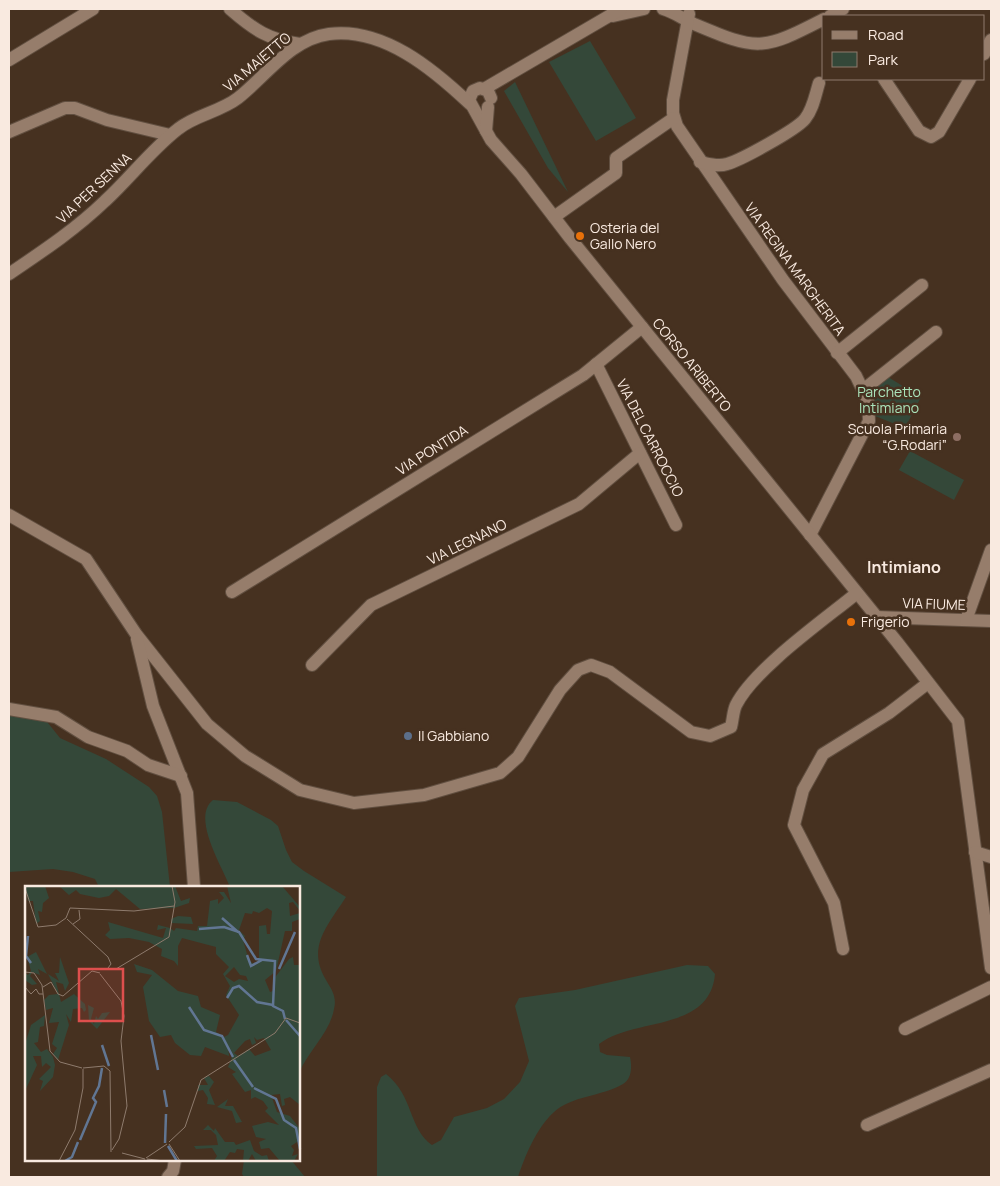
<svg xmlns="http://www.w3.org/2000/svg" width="1000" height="1186" font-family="Manrope,sans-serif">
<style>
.green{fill:#344839}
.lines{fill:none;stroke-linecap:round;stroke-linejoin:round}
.minor-casing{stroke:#614f40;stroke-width:14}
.minor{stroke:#967d6b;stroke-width:12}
.food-dot{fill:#e8710a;stroke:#463120;stroke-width:2}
.education-dot{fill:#8d6e63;stroke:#463120;stroke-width:2}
.service-dot{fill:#5c6f8a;stroke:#463120;stroke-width:2}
.labels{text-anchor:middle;stroke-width:5;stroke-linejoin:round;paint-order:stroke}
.street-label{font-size:14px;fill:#f9eae0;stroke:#463120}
.poi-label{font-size:14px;fill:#f9eae0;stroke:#463120;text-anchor:start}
.park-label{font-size:14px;fill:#aae3ba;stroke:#463120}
.quarter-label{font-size:16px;font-weight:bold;fill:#f9eae0;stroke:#463120}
.inset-river{fill:none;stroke:#617693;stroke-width:2.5}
.inset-road{fill:none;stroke:#8e7b6d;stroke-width:1}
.view{fill:#dd4f4d;fill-opacity:0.15;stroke:#dd4f4d;stroke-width:2.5}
.inset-edge{fill:none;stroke:#f9eae0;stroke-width:2.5}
</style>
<rect width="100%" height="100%" fill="#463120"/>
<g class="green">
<polygon points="590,41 636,118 596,141 549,62"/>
<polygon points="515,82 568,192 548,168 504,91"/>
<polygon points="883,374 921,397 905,428 875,416 863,390"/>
<polygon points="910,451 964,480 954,500 899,470"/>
<polygon points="9,704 44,718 60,738 106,759 149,787 157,796 162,812 170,887 99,887 95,879 73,872 53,869 9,872"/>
<path d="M213,800L237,802L271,820L278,826L286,850L292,862L304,871L346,897C328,925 306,947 326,980C332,990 337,997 334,1009C330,1033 308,1051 299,1073V887H230C222,866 191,817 213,800Z"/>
<path d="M687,965L708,966L715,974C710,1032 635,1017 599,1044L600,1052L607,1055L630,1057C632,1066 632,1079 623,1084C601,1097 572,1095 553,1113C536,1129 525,1156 518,1177H377V1087L381,1077L386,1074C414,1096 408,1128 432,1145L441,1140L454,1117L487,1108L504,1099L520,1082L529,1061L515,1006L519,998L575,990Z"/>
<polygon points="244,1160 291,1160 305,1177 244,1177 242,1174"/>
</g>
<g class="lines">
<defs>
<g id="minor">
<path d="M230,9C254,30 269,40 300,44"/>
<path d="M663,9C674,12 683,19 694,24C758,51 762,51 824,19"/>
<polyline points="689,14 673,100 673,113 677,126 783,280 856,376 868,401 869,421 810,535"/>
<polyline points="613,16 644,9"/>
<polyline points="830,16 843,9"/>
<polyline points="984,54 991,40"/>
<polyline points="9,60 93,9"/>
<polyline points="884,79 919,131 931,137 939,132 970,79"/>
<polyline points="484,89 621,9"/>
<polyline points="491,98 488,91 480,88 473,91 469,100 491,140 521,174 570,238 897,642 958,721 991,968"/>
<polyline points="486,131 488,107"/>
<polyline points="9,132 65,108 75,108 107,120 170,135"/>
<path d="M700,162C709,164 718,167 727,164C741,160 796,130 805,119C813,109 815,96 819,83"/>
<polyline points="554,217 616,173 616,158 674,118"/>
<path d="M9,274C43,251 76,229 105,201C130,178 151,150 178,129C195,115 220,112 238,98C266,76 291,39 329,34C383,27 433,69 470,104"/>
<polyline points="837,353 922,285"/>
<polyline points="596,364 676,525"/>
<polyline points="863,390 936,332"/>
<path d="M9,515L86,559L136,634L207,724L245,756L300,790L354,803L424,795L500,773L518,757L560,690L578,670L591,665L610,672L691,732L710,736L731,727C733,720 733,711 736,705C754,669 824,620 857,593"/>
<polyline points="232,592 583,375 642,327"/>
<polyline points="876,617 991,621"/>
<polyline points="966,620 991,550"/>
<polyline points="137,639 153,706 187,793 194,887"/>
<polyline points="312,665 371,605 579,504 640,453"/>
<polyline points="9,709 56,717 88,737 127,751 148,765 181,776"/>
<polyline points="975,852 991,857"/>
<polyline points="843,949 834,903 794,825 803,790 823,754 889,713 928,683"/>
<polyline points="905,1029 991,987"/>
<polyline points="867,1125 991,1070"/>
<polyline points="168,1177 173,1171 175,1160"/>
</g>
</defs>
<use href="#minor" class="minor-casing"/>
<use href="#minor" class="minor"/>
</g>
<g class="food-dot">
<circle cx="580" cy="236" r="5"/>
<circle cx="851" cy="622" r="5"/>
</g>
<circle class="education-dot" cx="957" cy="437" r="5"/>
<circle class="service-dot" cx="408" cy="736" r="5"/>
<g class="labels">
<g class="street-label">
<text transform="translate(257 62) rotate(-40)" y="5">VIA MAIETTO</text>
<text transform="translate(94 188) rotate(-43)" y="5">VIA PER SENNA</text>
<text transform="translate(795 269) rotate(54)" y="5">VIA REGINA MARGHERITA</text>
<text transform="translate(692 365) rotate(51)" y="5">CORSO ARIBERTO</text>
<text transform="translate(650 438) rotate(63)" y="5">VIA DEL CARROCCIO</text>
<text transform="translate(432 450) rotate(-32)" y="5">VIA PONTIDA</text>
<text transform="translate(467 542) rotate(-26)" y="5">VIA LEGNANO</text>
<text transform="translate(934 604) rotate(2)" y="5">VIA FIUME</text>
</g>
<g class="poi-label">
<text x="590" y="233">Osteria del<tspan x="590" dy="16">Gallo Nero</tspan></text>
<text x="947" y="434" text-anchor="end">Scuola Primaria<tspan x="947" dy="16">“G.Rodari”</tspan></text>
<text x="861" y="627">Frigerio</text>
<text x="418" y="741">Il Gabbiano</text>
</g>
<g class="park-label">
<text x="889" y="397">Parchetto<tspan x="889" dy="16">Intimiano</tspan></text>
</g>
<g class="quarter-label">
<text x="904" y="573">Intimiano</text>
</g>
</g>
<g transform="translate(25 886)">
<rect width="275" height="275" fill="#463120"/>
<path d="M0,0H20L24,12L18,17L17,26L13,25L15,35L11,38L8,15H3ZM34,0H150L156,15L165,12L164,17L149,22L115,23L91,3L84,10L74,12L55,8L51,4L44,9ZM202,0H257L275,21V25L268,16L264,17L265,30L275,27V33L267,36V45H260L251,85L240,94L245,106L248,105V94L264,73L268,71L269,79H275V219L265,211L259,213L260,219L257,220L255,208L246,209L252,226L265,230L275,243V254L266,260L269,264L267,270L273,268L269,275H255L244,262L236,263L234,256L241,253L231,251L227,240L243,236L254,239L240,225L243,222L238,215L230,211L226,213V204L220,206L207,188L211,186L203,181L208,169L203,160L204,170L180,161L176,170L165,169L150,157L146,149L135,151L124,135L118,101L127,89L112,86L109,78L127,84L153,105L173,110L176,121L195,129L191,146L199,151L203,149L214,129L201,109L205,100L198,88L204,81L191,68V61L157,52L153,60V80L149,75L136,70L137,63L124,56L104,52L85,53L80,49L85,44L83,36L138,52L141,42L132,44L133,39L145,42L149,45L151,42L172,45L173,40H182L185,15L193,13V18L199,12L194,6H199L206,17ZM242,22L247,25L245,48H242L241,39L234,40V74L229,78L224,75L218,54L220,50L214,44L220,27L227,28L228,25L234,27ZM209,81L215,89L221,90L223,95L214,93L209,96L200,90ZM229,151L232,154L239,152L246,164L230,170L224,163L213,170L209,167L220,155L225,153L227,159L231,157ZM153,30L166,31L168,38L146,37V33ZM11,66L22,88L13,83L15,89L7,86L5,90L12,98L7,99L0,94V87L3,89L6,85L2,71ZM35,71L44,97L40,105L38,98L31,96L36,116L49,108L60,118L61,124L59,126L57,122L48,123L46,136L41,128L44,139L33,174L28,168L32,162L27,158L34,136L24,137L28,122L21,124L19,114L24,109L33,108L23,88L34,95L30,87H34ZM63,119L69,122L66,133L69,138L71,130L73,133L77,127L85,126L72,143L64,135ZM20,129L19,140L15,141L13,156L9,157L16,166L22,163L28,171L30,179L28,191L15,205L18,195L14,193L26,181L21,177L17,181L16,170H8L12,179L0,205L1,155L6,139ZM184,190L189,196L184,204L190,219L182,218L183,212L178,204L173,205V199H183L179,192ZM203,213L200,220H208L217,236L211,237L207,225L192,221ZM183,239L189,245L190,242L200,256H209L211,259L225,254L229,265L237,270L242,269L244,275H231L227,268L223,275H218L219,264L212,263L210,267L205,266L199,275H189L192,270L187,262L171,263L169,260L193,259L191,249L186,244H178Z" fill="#344839" fill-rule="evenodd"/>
<path class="inset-river" d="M197,32L213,46M174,43L199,41L214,46L231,73L250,75L248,120L258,125L260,133M3,50L1,70L6,77M222,69L226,80L237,74M254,83L270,46M202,112L208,102L214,100L232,116L248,119M164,121L179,144L197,150L208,171M261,134L275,150M126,149L133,184M77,159L84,180M209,174L228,201M229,202L251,213L259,234L271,242L275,263M139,204L142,221M55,254L71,216L68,212L74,200L77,182M140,257L141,228M143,260L152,275M40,275L47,271L53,256"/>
<path class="inset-road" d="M0,2L13,41L31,39L41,32M41,32L45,22L109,25L149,20M42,33L83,71L86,78L83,82M48,38L55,33L54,24M81,83H91L144,51L150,16L147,0M0,86L9,87L17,99L25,165L35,176L57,182M75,88L96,115L99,130L96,155L102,220L94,253L87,264M0,101L6,108L11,103L14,108H18M18,101L26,96L33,108L38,110L67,85L75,87M58,182L79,180L85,185L86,266M144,256L160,241L176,194L250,147L261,132L275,137M144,258L155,275M97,267L120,273M121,272L142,258M122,273L140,275M34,275L50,244L58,202V183"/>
<path class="view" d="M54,83H98V135H54Z"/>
<rect width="275" height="275" class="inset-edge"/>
</g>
<rect width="1000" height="1186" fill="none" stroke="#f9eae0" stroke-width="20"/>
<rect x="822" y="15" width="162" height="65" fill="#463120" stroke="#8e7b6d"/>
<rect x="832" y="31" width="25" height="8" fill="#967d6b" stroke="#8e7b6d"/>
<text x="868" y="40" font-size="15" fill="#f9eae0">Road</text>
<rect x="832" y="52" width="25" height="15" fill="#344839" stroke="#8e7b6d"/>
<text x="868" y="65" font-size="15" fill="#f9eae0">Park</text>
</svg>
